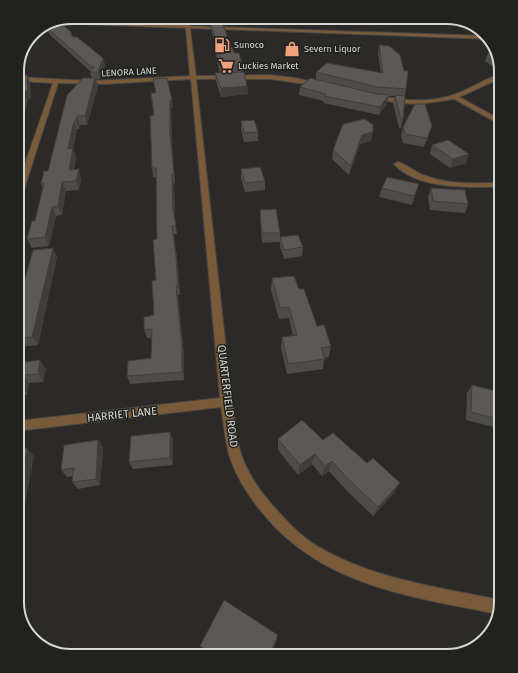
<svg xmlns="http://www.w3.org/2000/svg" width="518" height="673" font-family="'Fira Sans',sans-serif">
<style>
.lines{fill:none;stroke-linecap:round;stroke-linejoin:round}
.minor-casing{stroke:#474644;stroke-width:2}
.minor{fill:#795a39;fill-rule:evenodd}
.wall{fill:#4e4c4a}
.shaded-wall{fill:#403e3c}
.building{fill:#5b5856;stroke:#403e3c}
.labels{text-anchor:middle;stroke-width:3;stroke-linejoin:round;paint-order:stroke}
.far-poi-label{font-size:9px;fill:#d7d7d5;stroke:#21211e;text-anchor:start}
.far-street-label{font-size:9px;fill:#d7d7d5;stroke:#21211e}
.street-label{font-size:11px;fill:#d7d7d5;stroke:#21211e}
.rim{fill:none;stroke:#d7d7d5;stroke-width:2}
</style>
<rect width="100%" height="100%" fill="#2b2a28"/>
<g class="lines">
<defs>
<g id="minor">
<path d="M185,17H189L190,26L487,36L490,39L190,28L196,76L270,75L295,78L323,84L320,86L270,79H196L232,402C235,422 236,443 244,462C251,478 262,494 274,507C287,521 300,536 317,546C372,579 438,587 500,600L501,602L498,614C413,597 326,587 266,517C251,500 238,480 230,458C225,442 224,424 221,407L17,431V421L220,398L191,79L105,84L58,83L21,199L17,201V187L53,83L17,81V77L92,81L190,76L186,28L56,23L61,21L186,25Z"/>
<path d="M501,74V78L459,97L501,120V125L454,99L420,104L397,103L372,97L375,95C404,101 433,104 461,92C475,86 487,78 501,74Z"/>
<path d="M398,162C408,165 416,173 426,176C449,185 476,183 501,183V187C469,187 418,190 394,164Z"/>
</g>
</defs>
<use href="#minor" class="minor-casing"/>
<use href="#minor" class="minor"/>
</g>
<g class="wall">
<polygon points="153,17 172,17 172,18 154,19"/>
<rect x="230" y="17" width="25" height="2"/>
<rect x="284" y="17" width="15" height="2"/>
<rect x="330" y="17" width="20" height="4"/>
<polygon points="210,23 234,53 242,65 242,72 247,86 248,94 221,97 216,81 215,73 220,73 217,62 216,54 219,54 211,30"/>
<polygon points="47,28 71,32 73,37 103,58 105,65 100,79 96,79 98,86 87,125 80,125 79,129 77,129 73,149 76,157 74,169 81,178 79,190 66,191 62,215 56,216 49,246 32,248 27,239 35,221 43,188 41,184 48,171 92,78 90,72 90,71 49,34"/>
<polygon points="379,45 406,89 405,96 403,119 401,128 399,128 393,103 395,96 388,96 387,103 379,115 323,103 324,101 299,95 300,87 316,80 316,72 381,73 378,53"/>
<polygon points="495,52 501,71 501,72 485,61 488,53"/>
<polygon points="17,74 30,83 31,99 28,99 21,127 18,127 17,129"/>
<polygon points="153,79 173,108 171,108 172,142 175,183 174,183 175,219 177,234 174,234 178,266 180,295 178,295 184,354 184,380 130,384 127,376 151,358 152,338 147,338 144,330 154,315 156,280 157,239 156,177 153,177 152,168 156,93"/>
<polygon points="500,95 501,95 501,106 496,103"/>
<polygon points="241,121 258,132 258,141 244,142 241,130"/>
<polygon points="403,127 429,135 424,147 403,143 401,136"/>
<polygon points="373,132 371,141 360,144 349,175 332,159 333,150"/>
<polygon points="432,145 466,163 450,168 430,154"/>
<polygon points="241,169 265,181 265,190 245,192 241,178"/>
<polygon points="382,188 416,193 412,205 379,197"/>
<polygon points="431,188 468,204 465,213 430,210 428,197"/>
<polygon points="260,210 280,233 280,237 303,247 302,256 284,259 280,246 280,242 262,243 260,219"/>
<polygon points="57,257 38,345 17,347 17,308"/>
<polygon points="272,278 299,289 317,326 331,346 329,357 324,358 323,369 287,374 281,348 282,337 293,336 289,318 279,319 271,290"/>
<polygon points="17,363 46,369 43,382 29,383 27,395 17,396"/>
<polygon points="472,385 501,398 501,429 466,420 467,393"/>
<polygon points="170,432 173,440 173,465 133,469 129,462"/>
<polygon points="278,439 323,440 394,493 373,516 346,490 329,471 322,476 312,464 298,475 278,450"/>
<polygon points="98,440 103,448 100,485 78,489 72,482 73,476 67,477 61,470"/>
<polygon points="17,450 34,456 25,503 17,505"/>
<polygon points="277,639 270,656 213,656 203,649 200,646"/>
</g>
<g class="shaded-wall">
<polygon points="103,58 105,65 100,79 98,72"/>
<polygon points="27,75 30,83 31,99 28,99 21,127 17,119"/>
<polygon points="95,78 98,86 87,125 85,116"/>
<polygon points="247,86 248,94 221,97 221,88"/>
<polygon points="389,95 387,103 379,115 380,107"/>
<polygon points="170,100 172,100 173,108 171,108 172,142 175,183 170,134"/>
<polygon points="77,116 80,125 79,129 76,121"/>
<polygon points="74,121 77,129 73,148 76,157 72,178 69,170 68,149"/>
<polygon points="432,126 429,135 424,147 427,138"/>
<polygon points="373,132 371,141 360,144 349,175 351,166 362,135"/>
<polygon points="469,154 466,163 450,168 453,159"/>
<polygon points="79,169 81,178 79,190 76,181"/>
<polygon points="172,174 174,183 175,219 177,234 173,210"/>
<polygon points="62,182 66,191 62,215 58,206"/>
<polygon points="419,184 412,205 414,196"/>
<polygon points="52,207 56,216 49,246 45,237"/>
<polygon points="172,226 178,266 180,295 178,286"/>
<polygon points="53,248 57,257 38,345 32,337"/>
<polygon points="176,286 178,295 184,354 184,380 182,372"/>
<polygon points="40,360 46,369 43,382 38,374"/>
<polygon points="23,375 29,383 27,395 21,387"/>
<polygon points="170,432 173,440 173,465 170,458"/>
<polygon points="98,440 103,448 100,485 96,479"/>
<polygon points="27,448 34,456 25,503 19,497"/>
<polygon points="315,454 312,464 298,475 300,465"/>
<polygon points="332,461 329,471 322,476 325,466"/>
<polygon points="400,483 394,493 373,516 378,507"/>
<polygon points="278,635 277,639 270,656 269,656"/>
</g>
<g class="building">
<polygon points="210,23 222,23 234,53 239,53 242,65 220,66 216,54 221,54"/>
<polygon points="64,26 71,32 71,37 77,37 103,58 98,72 90,72 94,67 92,67 47,28"/>
<polygon points="379,45 389,46 400,55 404,71 408,71 406,89 378,87 316,72 327,63 383,73"/>
<polygon points="495,52 498,60 488,53"/>
<polygon points="244,72 247,86 221,88 215,73"/>
<polygon points="17,74 27,75 28,90 25,91 17,119"/>
<polygon points="83,78 95,78 85,116 77,116 76,121 74,121 68,149 73,148 69,170 79,169 76,181 62,182 58,206 52,207 45,237 27,239 32,221 35,221 44,183 41,184 44,171 48,171 67,95"/>
<polygon points="167,78 172,100 170,100 170,134 174,174 172,174 173,210 176,225 172,226 176,257 178,286 176,286 182,346 182,372 127,376 128,361 151,358 152,329 144,330 144,317 154,315 152,281 156,280 153,240 157,239 156,168 152,168 150,116 154,115 151,93 156,93 153,79"/>
<polygon points="310,78 377,94 389,95 380,107 324,96 326,94 300,87"/>
<polygon points="395,95 405,96 403,119 401,119"/>
<polygon points="415,104 425,104 432,126 427,138 405,134 403,127"/>
<polygon points="365,119 373,125 373,132 362,135 351,166 333,150 343,124"/>
<polygon points="254,120 258,132 244,133 241,121"/>
<polygon points="448,140 469,154 453,159 432,145"/>
<polygon points="260,167 265,181 245,183 241,169"/>
<polygon points="387,177 419,184 414,196 382,188"/>
<polygon points="431,188 465,190 468,204 433,201"/>
<polygon points="276,209 280,233 262,233 260,210"/>
<polygon points="298,235 303,247 284,250 280,237"/>
<polygon points="53,248 32,337 17,338 17,308 33,250"/>
<polygon points="294,276 299,289 304,289 317,326 324,325 331,346 321,348 325,359 288,364 282,337 297,335 289,307 280,308 272,278"/>
<polygon points="40,360 38,374 23,375 21,387 17,387 17,363"/>
<polygon points="472,385 499,392 499,398 501,398 501,420 471,412"/>
<polygon points="302,420 323,440 333,433 367,463 373,458 400,483 378,507 349,480 332,461 325,466 315,454 300,465 278,439"/>
<polygon points="170,432 170,458 129,462 131,436"/>
<polygon points="98,440 96,479 72,482 74,468 61,470 64,445"/>
<polygon points="27,448 19,497 17,497 17,450"/>
<polygon points="224,600 278,635 269,656 215,656 200,646"/>
</g>
<defs>
<symbol id="fuel-bare" viewBox="-9 -9 18 18"><path d="M-5.5-6h7V0h2V4h1.3V-2.5L3-4.5l.8-.8L6-3V5H2.5V1h-1V6h-7ZM-4.2-4.7v3.2H.2V-4.7Z" fill="#f1a17c" stroke="#21211e" stroke-width="2.5" paint-order="stroke"/></symbol>
<symbol id="shop-bare" viewBox="-9 -9 18 18"><path d="M-5-2.5h2.3a2.7 3.5 0 0 1 5.4 0H5L5.5 6h-11ZM-1.5-2.5h3a1.5 2.3 0 0 0-3 0Z" fill="#f1a17c" stroke="#21211e" stroke-width="2.5" paint-order="stroke"/></symbol>
<symbol id="supermarket-bare" viewBox="-9 -9 18 18"><path d="M-6-5.5h2.5l.6 2H6L4.5 2H-2.5L-4.4-4H-6ZM-1.5 3.2a1.3 1.3 0 1 0 .1 0ZM3 3.2a1.3 1.3 0 1 0 .1 0Z" fill="#f1a17c" stroke="#21211e" stroke-width="2.5" paint-order="stroke"/></symbol>
</defs>
<g fill-rule="evenodd">
<use href="#fuel-bare" x="211" y="34" width="22" height="22"/>
<use href="#shop-bare" x="281" y="38" width="22" height="22"/>
<use href="#supermarket-bare" x="215" y="55" width="22" height="22"/>
</g>
<g class="labels">
<g class="far-poi-label">
<text x="234" y="48">Sunoco</text>
<text x="304" y="52">Severn Liquor</text>
<text x="238" y="69">Luckies Market</text>
</g>
<g class="far-street-label">
<text transform="translate(129 72) rotate(-3)" y="3">LENORA LANE</text>
</g>
<g class="street-label">
<text transform="translate(228 396) rotate(83)" y="4">QUARTERFIELD ROAD</text>
<text transform="translate(122 414) rotate(-6)" y="4">HARRIET LANE</text>
</g>
</g>
<path d="M0 0H518V673H0ZM71 24H447A47 47 0 0 1 494 71V602A47 47 0 0 1 447 649H71A47 47 0 0 1 24 602V71A47 47 0 0 1 71 24Z" fill="#21211e" fill-rule="evenodd"/>
<path class="rim" d="M71 24H447A47 47 0 0 1 494 71V602A47 47 0 0 1 447 649H71A47 47 0 0 1 24 602V71A47 47 0 0 1 71 24Z"/>
</svg>
